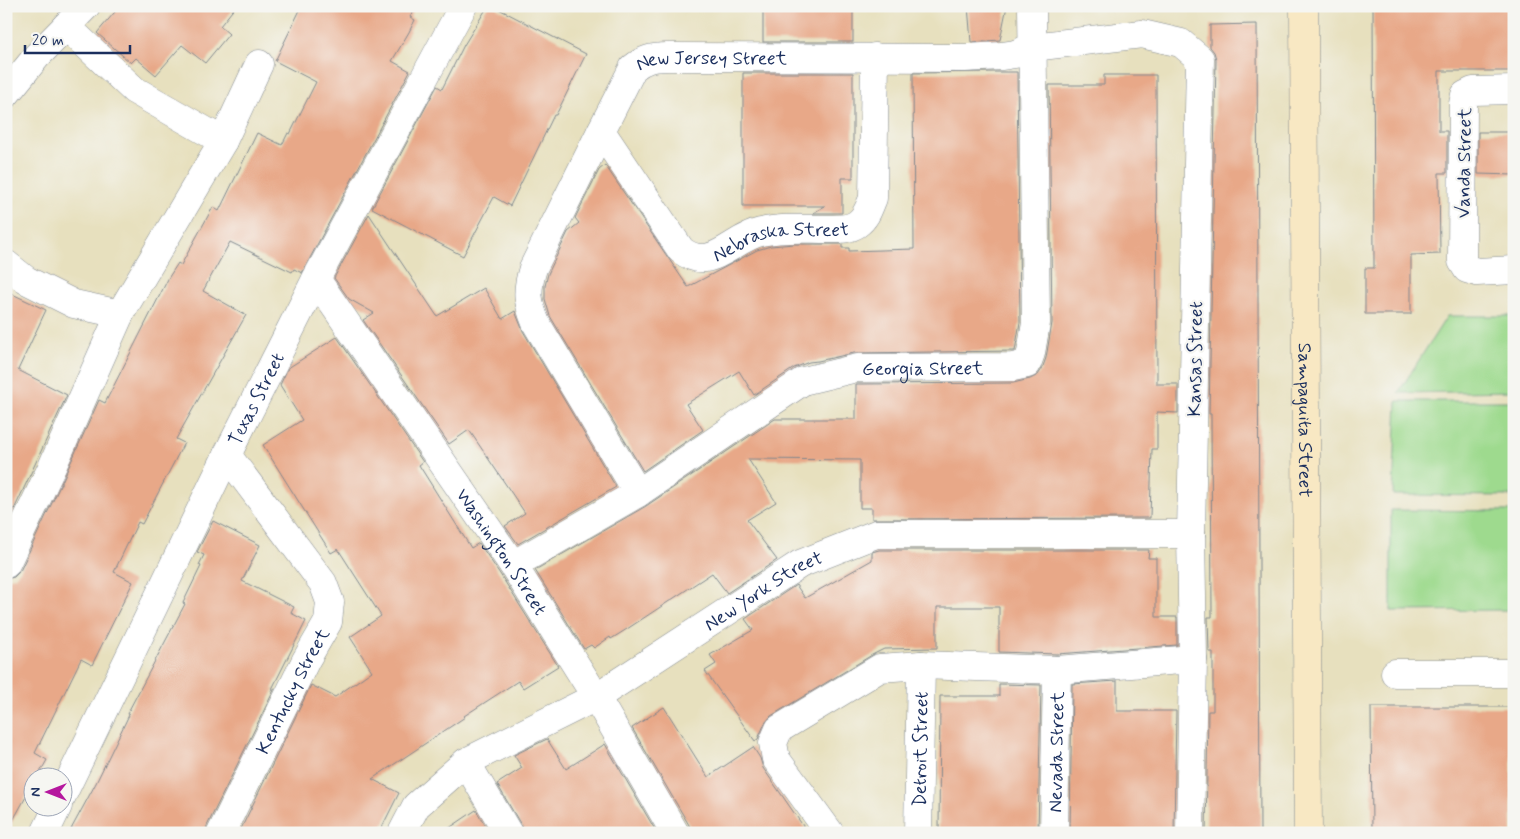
<svg xmlns="http://www.w3.org/2000/svg" width="1520" height="839" font-family="Mynerve,sans-serif">
<style>
.green{fill:#9eda8e;stroke:#5c8476}
.building{fill:#e8a888}
.lines{fill:none;stroke-linecap:round;stroke-linejoin:round}
.street-casing{stroke:#81888e;stroke-width:29}
.secondary-casing{stroke:#81888e;stroke-width:29}
.street{stroke:#fff;stroke-width:28}
.secondary{stroke:#f8e8c3;stroke-width:28}
.labels{text-anchor:middle;stroke-width:4.5;stroke-linejoin:round;paint-order:stroke}
.street-label{font-size:19px;fill:#1b2f5e;stroke:#f6f6f2}
</style>
<rect width="100%" height="100%" fill="#f6f6f2"/>
<filter id="ink" filterUnits="userSpaceOnUse"><feTurbulence type="fractalNoise" baseFrequency=".02" numOctaves="2"/><feDisplacementMap in="SourceGraphic" scale="10" xChannelSelector="R" yChannelSelector="G"/><feConvolveMatrix kernelMatrix="1 2 1 2 8 2 1 2 1" color-interpolation-filters="sRGB"/></filter>
<filter id="wash" filterUnits="userSpaceOnUse"><feTurbulence type="fractalNoise" baseFrequency=".0096" numOctaves="4" result="noise"/><feDisplacementMap in="SourceGraphic" scale="20" xChannelSelector="R" yChannelSelector="G"/><feGaussianBlur stdDeviation="1.12" result="paint"/><feColorMatrix in="noise" values="0 0 0 0 0 0 0 0 0 0 0 0 0 0 0 0 0 1.4 0 .05"/><feComposite in="paint" operator="in"/></filter>
<g filter="url(#wash)">
<rect width="100%" height="100%" fill="#e7e0be"/>
<g class="green">
<polygon points="1447,316 1514,316 1514,391 1398,393"/>
<polygon points="1397,401 1514,401 1514,496 1393,495"/>
<polygon points="1391,510 1514,511 1514,610 1391,611"/>
</g>
<g id="blocks">
<g class="building">
<polygon points="120,6 236,6 220,26 229,34 205,63 182,45 156,75 136,58 131,63 97,33"/>
<polygon points="302,6 417,6 410,17 415,20 409,32 392,61 410,71 302,273 294,269 292,272 230,242 203,291 246,315 176,439 184,443 142,524 138,522 114,572 133,582 92,665 81,659 35,753 47,760 38,776 32,776 32,786 6,833 6,579 14,577 20,571 66,473 99,400 105,403 169,277 178,263 181,265 213,207 219,211 257,133 282,145 288,133 290,134 316,82 275,61"/>
<polygon points="488,6 493,6 586,54 556,115 554,115 510,206 494,197 463,256 372,208 437,86 442,89 464,45"/>
<rect x="763" y="6" width="90" height="36"/>
<polygon points="968,6 1007,6 1000,40 971,42"/>
<polygon points="1373,6 1514,6 1514,71 1439,71 1439,131 1447,131 1447,173 1439,173 1440,254 1411,255 1411,314 1365,314 1365,268 1374,268"/>
<polygon points="1257,24 1260,833 1206,833 1208,711 1213,711 1213,652 1209,652 1208,617 1212,617 1211,414 1209,414 1216,59 1214,52 1210,47 1210,25"/>
<polygon points="994,72 1017,72 1020,322 1015,351 854,353 818,361 809,362 794,368 754,395 739,371 686,404 703,430 643,471 550,316 545,299 545,286 548,274 568,232 579,223 575,218 599,170 605,165 688,287 757,250 771,246 794,244 842,244 842,248 849,248 849,251 914,249 913,73"/>
<polygon points="743,73 853,73 853,178 842,178 842,213 813,213 825,206 743,206"/>
<polygon points="1104,75 1156,75 1157,384 1178,384 1178,413 1157,412 1157,449 1152,449 1150,518 872,519 872,508 860,508 860,460 748,459 776,502 747,520 777,560 727,593 712,573 627,629 611,639 610,637 594,648 591,645 584,649 535,570 646,506 775,419 856,419 856,384 859,384 1013,383 1030,379 1038,375 1042,369 1046,358 1052,323 1049,85 1104,85"/>
<polygon points="1478,132 1514,132 1514,175 1478,174"/>
<polygon points="369,214 437,316 484,288 502,319 515,311 523,331 616,487 518,544 505,526 525,513 469,430 449,444 363,320 374,313 349,299 334,278"/>
<polygon points="6,291 46,310 18,370 67,395 6,527"/>
<polygon points="337,337 423,462 419,465 471,548 479,543 500,574 558,666 523,688 518,681 464,716 465,717 372,779 399,793 379,833 239,833 311,685 335,697 372,671 350,637 381,616 338,549 331,553 263,445 302,420 280,385 288,368"/>
<polygon points="213,521 260,545 242,581 294,607 291,613 306,621 271,691 275,688 207,826 206,833 69,833 96,783 129,715 127,714 185,604 183,603 201,566 199,565 204,555 197,552"/>
<polygon points="879,550 1149,550 1148,558 1156,558 1156,617 1177,617 1177,645 1057,654 999,652 999,607 937,607 937,648 884,649 872,655 771,716 765,723 758,739 755,741 705,671 716,664 710,655 753,630 745,619 796,585 805,598 872,560 872,552"/>
<polygon points="1117,681 1117,711 1176,711 1174,833 1070,833 1072,684"/>
<polygon points="999,684 1041,685 1038,833 939,833 940,696 999,696"/>
<polygon points="664,707 708,777 753,747 760,758 763,768 808,833 691,833 689,825 632,728"/>
<polygon points="1371,707 1511,707 1512,833 1372,833"/>
<polygon points="547,739 566,769 605,744 657,833 524,833 521,825 497,784 522,768 514,755"/>
<polygon points="476,810 490,833 442,833"/>
</g>
</g>
</g>
<g filter="url(#ink)">
<use href="#blocks" fill-opacity="0" stroke="#81888e" stroke-width="1"/>
<g class="lines">
<defs>
<g id="street">
<polyline points="66,26 134,90 223,141"/>
<polyline points="1514,90 1473,91 1465,95 1463,104 1462,261 1467,269 1477,272 1514,270"/>
<polyline points="6,94 37,56 86,6"/>
<path id="s1" d="M601,131L681,250C711,274 732,238 761,232C782,227 805,229 827,229C837,229 848,230 857,224C866,218 869,208 873,198L875,57"/>
<polyline points="6,264 26,280 74,304 120,314"/>
<path id="s2" d="M316,279L513,565L596,697L675,833"/>
<path id="s3" d="M638,493L536,323C527,301 526,291 533,268L601,131L633,68C644,59 653,57 667,57L965,58L1002,56L1015,54L1033,47L1142,34L1181,43L1200,59L1191,534L1193,659L1190,833"/>
<polyline points="6,564 52,467 120,314 223,141 259,64"/>
<path id="s4" d="M513,565L638,493L803,381L857,368L1013,367L1027,364L1031,353L1036,323L1032,6"/>
<polyline points="1395,673 1514,673"/>
<polyline points="466,762 508,833"/>
<path id="s5" d="M62,796L227,455L316,279L463,6"/>
<polyline points="45,833 58,806"/>
<path id="s6" d="M221,833L306,660L328,622L330,602L323,583L227,455"/>
<path id="s7" d="M402,833L416,806L466,762L596,697L800,564L876,534H1191"/>
<polyline points="830,833 776,759 773,743 779,729 880,668 921,665 1057,670 1193,659"/>
<path id="s8" d="M918,833L921,665"/>
<path id="s9" d="M1054,833L1057,670"/>
</g>
<g id="secondary">
<path id="s10" d="M1304,6L1308,833"/>
</g>
</defs>
<use href="#street" class="street-casing"/>
<use href="#secondary" class="secondary-casing"/>
<use href="#street" class="street"/>
<use href="#secondary" class="secondary"/>
</g>
</g>
<g class="labels">
<g class="street-label">
<text dy="7" stroke="none"><textPath href="#s3" startOffset="559">New Jersey Street</textPath></text>
<text transform="translate(1463 163) rotate(-89)" y="7">Vanda Street</text>
<text dy="7" stroke="none"><textPath href="#s1" startOffset="249">Nebraska Street</textPath></text>
<text transform="translate(1194 359) rotate(-89)" y="7">Kansas Street</text>
<text dy="7" stroke="none"><textPath href="#s4" startOffset="465">Georgia Street</textPath></text>
<text dy="7" stroke="none"><textPath href="#s5" startOffset="442">Texas Street</textPath></text>
<text dy="7" stroke="none"><textPath href="#s10" startOffset="414">Sampaguita Street</textPath></text>
<text dy="7" stroke="none"><textPath href="#s2" startOffset="330">Washington Street</textPath></text>
<text dy="7" stroke="none"><textPath href="#s7" startOffset="441">New York Street</textPath></text>
<text dy="7" stroke="none"><textPath href="#s6" startOffset="159">Kentucky Street</textPath></text>
<text dy="7" stroke="none"><textPath href="#s8" startOffset="84">Detroit Street</textPath></text>
<text dy="7" stroke="none"><textPath href="#s9" startOffset="81">Nevada Street</textPath></text>
</g>
</g>
<rect width="1520" height="839" fill="none" stroke="#f6f6f2" stroke-width="25"/>
<g transform="translate(48 792) rotate(270)"><circle r="24" fill="#f6f6f2" stroke="#9ea6b7"/>
<path d="M0-4L9 19L0 12L-9 19Z" fill="#b5179e"/>
<text y="-8" font-size="14" font-weight="bold" text-anchor="middle" fill="#1b2f5e">N</text>
</g>
<path d="M25 45v8h105v-8" fill="none" stroke="#1b2f5e" stroke-width="2.5"/>
<text x="32" y="45" font-size="15" fill="#1b2f5e" stroke="#f6f6f2" stroke-width="4" paint-order="stroke">20 m</text>
</svg>
